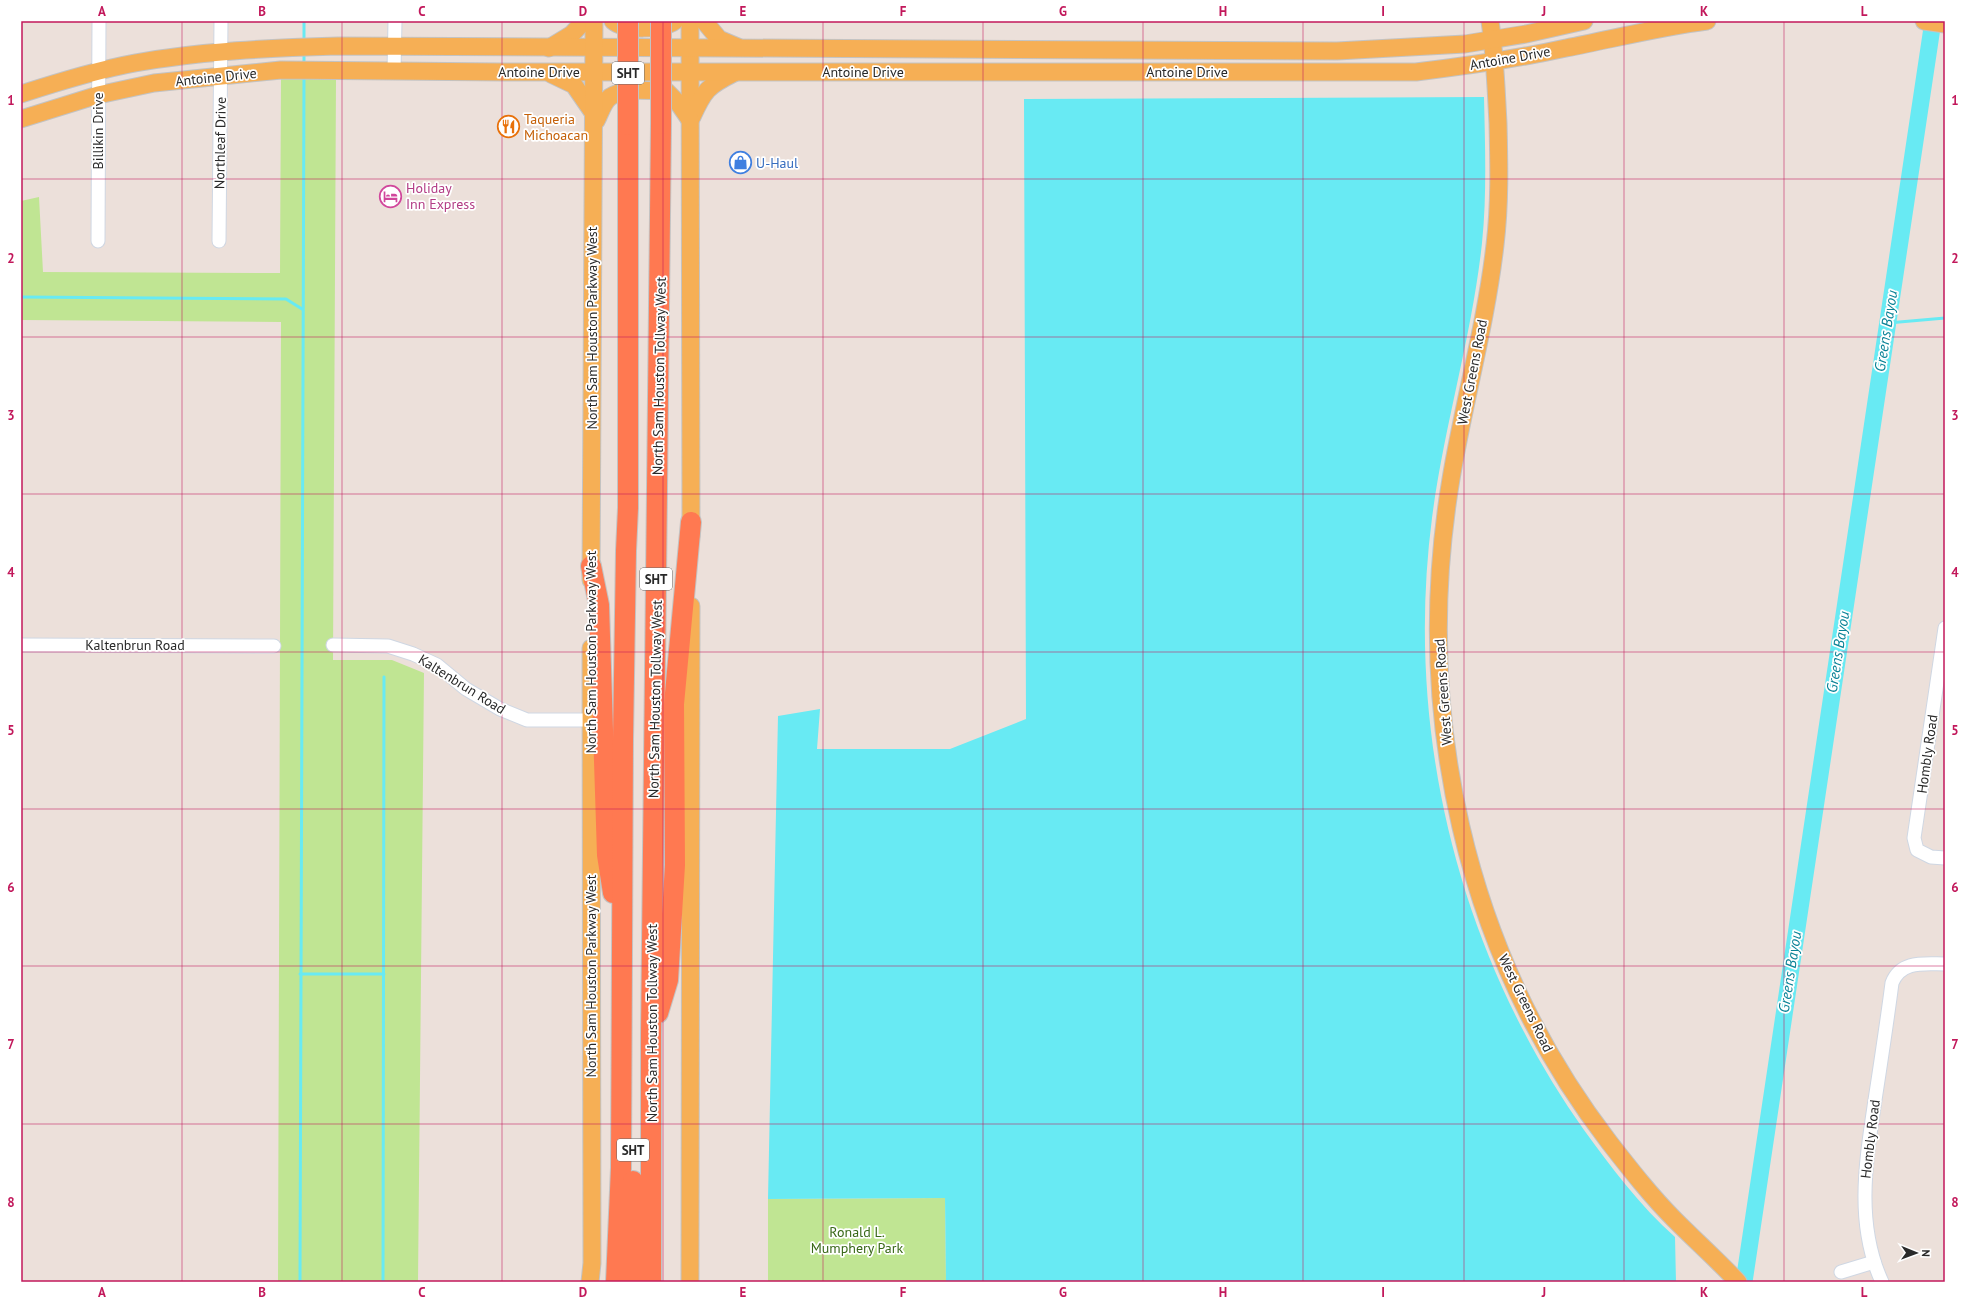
<svg xmlns="http://www.w3.org/2000/svg" width="1966" height="1303" font-family="'PT Sans',sans-serif">
<style>
.green{fill:#c0e593}
.water{fill:#68eaf3}
.lines{fill:none;stroke-linecap:round;stroke-linejoin:round}
.stream{stroke:#68eaf3;stroke-width:3}
.river{stroke:#68eaf3;stroke-width:17}
.minor-casing{stroke:#cfd7e3;stroke-width:15}
.major-casing{stroke:#c3c3c3;stroke-width:19}
.highway-casing{stroke:#c3c3c3;stroke-width:22}
.minor{stroke:#fff;stroke-width:13}
.major{stroke:#f6af55;stroke-width:17}
.highway{stroke:#ff7951;stroke-width:20}
.highway-bridge-casing{stroke:#c3c3c3;stroke-width:22;stroke-linecap:butt}
.highway-bridge{stroke:#ff7951;stroke-width:20}
.grid{fill:none;stroke:#c2185b;stroke-width:1;stroke-opacity:0.55}
.labels{text-anchor:middle;stroke-width:3.5;stroke-linejoin:round;paint-order:stroke}
.shield{fill:#fff;stroke:#696969;stroke-width:1}
.shield-label{font-size:13px;font-weight:bold;fill:#292929}
.street-label{font-size:14px;fill:#292929;stroke:#fff}
.food-label{font-size:14px;fill:#c56008;stroke:#fff;text-anchor:start}
.shop-label{font-size:14px;fill:#366cbe;stroke:#fff;text-anchor:start}
.hotel-label{font-size:14px;fill:#b23c85;stroke:#fff;text-anchor:start}
.park-label{font-size:14px;fill:#386817;stroke:#fff}
.water-label{font-size:15px;font-style:italic;fill:#088296;stroke:#fff}
.neatline{fill:none;stroke:#c2185b;stroke-width:1.5}
.grid-label{font-size:13px;text-anchor:middle;font-weight:bold;fill:#c2185b}
</style>
<rect width="100%" height="100%" fill="#ece0da"/>
<g class="green">
<polygon points="281,78 336,79 333,660 392,660 424,673 418,1282 278,1282 281,322 21,320 21,201 39,197 43,272 280,273"/>
<polygon points="945,1198 946,1282 768,1282 768,1199"/>
</g>
<path class="water" d="M1484,97C1485,146 1487,194 1482,243C1472,336 1444,426 1432,518C1404,733 1459,954 1584,1130C1611,1167 1640,1206 1675,1237L1676,1282H946L945,1198L768,1199L778,716L820,709L817,749H950L1026,719L1024,99Z"/>
<g class="lines">
<g class="stream">
<polyline points="304,41 304,21"/>
<polyline points="304,65 304,53"/>
<polyline points="21,297 286,299 302,309"/>
<polyline points="1888,323 1945,318"/>
<polyline points="300,974 384,974"/>
<polyline points="300,1282 304,75"/>
<polyline points="383,1282 384,677"/>
</g>
<polyline class="river" points="1744,1282 1933,21"/>
<defs>
<g id="minor">
<polyline points="394,71 395,21"/>
<polyline points="98,241 99,21"/>
<polyline points="219,241 221,21"/>
<polyline points="1945,628 1914,838 1917,850 1931,857 1945,858"/>
<polyline points="21,645 274,646"/>
<polyline points="333,645 388,646 413,654 437,665 466,689 500,709 527,720 591,720"/>
<polyline points="1841,1272 1874,1262"/>
<path d="M1882,1282C1855,1223 1866,1161 1875,1100C1881,1061 1887,1022 1892,983C1901,960 1924,964 1945,964"/>
</g>
<g id="major">
<path d="M613,21C624,31 663,30 675,21"/>
<polyline points="690,21 691,536"/>
<polyline points="704,21 719,39 738,47"/>
<path d="M1490,21C1495,55 1496,88 1498,123C1499,164 1500,204 1495,245C1486,324 1464,401 1451,479C1412,712 1464,953 1609,1142C1630,1169 1651,1196 1675,1220C1696,1241 1718,1261 1738,1282"/>
<polyline points="1924,21 1945,24"/>
<polyline points="549,48 572,34 584,21"/>
<polyline points="551,74 574,85 594,114"/>
<path d="M21,94C58,82 97,70 135,63C202,51 270,48 338,46L1337,51L1465,44L1526,34L1584,21"/>
<path d="M692,117C704,90 708,86 734,73"/>
<path d="M21,119L98,95L154,83L281,70L503,72H1416C1466,66 1516,59 1566,48C1613,39 1659,27 1707,21"/>
<path d="M596,121C600,114 603,102 610,97C624,87 649,91 666,91L679,104L690,120"/>
<polyline points="591,580 594,21"/>
<polyline points="590,1282 592,1263 591,648"/>
<polyline points="690,1282 691,606"/>
</g>
<g id="highway">
<polyline points="591,566 599,605 607,855 613,893"/>
<polyline points="658,1013 668,980 675,865 674,704 691,522"/>
<polyline points="616,1282 621,1168 623,739 626,551 628,508 628,125"/>
<polyline points="633,1282 633,1181"/>
<polyline points="651,1282 651,1034 661,124"/>
</g>
</defs>
<use href="#minor" class="minor-casing"/>
<use href="#major" class="major-casing"/>
<use href="#highway" class="highway-casing"/>
<use href="#minor" class="minor"/>
<use href="#major" class="major"/>
<use href="#highway" class="highway"/>
<defs>
<g id="highway-bridge">
<polyline points="628,21 628,125"/>
<polyline points="661,21 661,124"/>
</g>
</defs>
<use href="#highway-bridge" class="highway-bridge-casing"/>
<use href="#highway-bridge" class="highway-bridge"/>
</g>
<path class="grid" d="M182,21V1282M342,21V1282M502,21V1282M663,21V1282M823,21V1282M983,21V1282M1143,21V1282M1303,21V1282M1464,21V1282M1624,21V1282M1784,21V1282M21,179H1945M21,337H1945M21,494H1945M21,652H1945M21,809H1945M21,966H1945M21,1124H1945"/>
<defs>
<symbol id="restaurant-ring" viewBox="-11 -11 22 22"><circle r="9.5" fill="#fff" stroke="#e8710a" stroke-width="1.5"/><path d="M-5-6h1v4h1v-4h1v4h1v-4h1v5L-1.5 .5V6h-2V.5L-5-1ZM5-6V6H3V1.5H1.5Q1.5-4 5-6Z" fill="#e8710a"/></symbol>
<symbol id="shop-ring" viewBox="-11 -11 22 22"><circle r="9.5" fill="#fff" stroke="#3f7fe0" stroke-width="1.5"/><path d="M-5-2.5h2.3a2.7 3.5 0 0 1 5.4 0H5L5.5 6h-11ZM-1.5-2.5h3a1.5 2.3 0 0 0-3 0Z" fill="#3f7fe0"/></symbol>
<symbol id="hotel-ring" viewBox="-11 -11 22 22"><circle r="9.5" fill="#fff" stroke="#d1479c" stroke-width="1.5"/><path d="M-6-4.5h1.5V1H6V5H4.5V3h-9V5H-6ZM-4 0a1.8 1.8 0 1 1 3.6 0ZM.5 0V-2.5h3Q6-2.5 6 0Z" fill="#d1479c"/></symbol>
</defs>
<g fill-rule="evenodd">
<use href="#restaurant-ring" x="496" y="114" width="25" height="25"/>
<use href="#shop-ring" x="728" y="150" width="25" height="25"/>
<use href="#hotel-ring" x="378" y="184" width="25" height="25"/>
</g>
<g class="labels">
<g class="shield">
<rect x="612" y="62" width="32" height="22" rx="3"/>
<rect x="640" y="568" width="32" height="22" rx="3"/>
<rect x="617" y="1139" width="32" height="22" rx="3"/>
</g>
<g class="shield-label">
<text x="628" y="78">SHT</text>
<text x="656" y="584">SHT</text>
<text x="633" y="1155">SHT</text>
</g>
<g class="street-label">
<text transform="translate(1510 58) rotate(-10)" y="5">Antoine Drive</text>
<text x="539" y="77">Antoine Drive</text>
<text x="863" y="77">Antoine Drive</text>
<text x="1187" y="77">Antoine Drive</text>
<text transform="translate(216 77) rotate(-6)" y="5">Antoine Drive</text>
<text transform="translate(98 131) rotate(-90)" y="5">Billikin Drive</text>
<text transform="translate(220 143) rotate(-89)" y="5">Northleaf Drive</text>
<text transform="translate(592 328) rotate(-90)" y="5">North Sam Houston Parkway West</text>
<text transform="translate(1472 372) rotate(-79)" y="5">West Greens Road</text>
<text transform="translate(659 376) rotate(-89)" y="5">North Sam Houston Tollway West</text>
<text x="135" y="650">Kaltenbrun Road</text>
<text transform="translate(591 652) rotate(-90)" y="5">North Sam Houston Parkway West</text>
<text transform="translate(462 684) rotate(32)" y="5">Kaltenbrun Road</text>
<text transform="translate(1443 692) rotate(-94)" y="5">West Greens Road</text>
<text transform="translate(655 699) rotate(-89)" y="5">North Sam Houston Tollway West</text>
<text transform="translate(1927 754) rotate(-82)" y="5">Hombly Road</text>
<text transform="translate(591 976) rotate(-90)" y="5">North Sam Houston Parkway West</text>
<text transform="translate(1526 1003) rotate(64)" y="5">West Greens Road</text>
<text transform="translate(652 1023) rotate(-90)" y="5">North Sam Houston Tollway West</text>
<text transform="translate(1870 1139) rotate(-83)" y="5">Hombly Road</text>
</g>
<g class="food-label">
<text x="524" y="124">Taqueria<tspan x="524" dy="16">Michoacan</tspan></text>
</g>
<g class="shop-label">
<text x="756" y="168">U-Haul</text>
</g>
<g class="hotel-label">
<text x="406" y="193">Holiday<tspan x="406" dy="16">Inn Express</tspan></text>
</g>
<g class="park-label">
<text x="857" y="1237">Ronald L.<tspan x="857" dy="16">Mumphery Park</tspan></text>
</g>
<g class="water-label">
<text transform="translate(1886 331) rotate(-81)" y="5">Greens Bayou</text>
<text transform="translate(1838 652) rotate(-81)" y="5">Greens Bayou</text>
<text transform="translate(1790 972) rotate(-81)" y="5">Greens Bayou</text>
</g>
</g>
<rect width="1966" height="1303" fill="none" stroke="#ffffff" stroke-width="44"/>
<g transform="translate(1916 1253) rotate(91)" stroke="#ffffff" stroke-width="3" paint-order="stroke">
<path d="M0-3L7 15L0 10L-7 15Z" fill="#292929"/>
<text y="-6" font-size="11" font-weight="bold" text-anchor="middle" fill="#292929">N</text>
</g>
<rect x="22" y="22" width="1922" height="1259" class="neatline"/>
<g class="grid-label">
<text x="102" y="16">A</text>
<text x="262" y="16">B</text>
<text x="422" y="16">C</text>
<text x="583" y="16">D</text>
<text x="743" y="16">E</text>
<text x="903" y="16">F</text>
<text x="1063" y="16">G</text>
<text x="1223" y="16">H</text>
<text x="1383" y="16">I</text>
<text x="1544" y="16">J</text>
<text x="1704" y="16">K</text>
<text x="1864" y="16">L</text>
<text x="11" y="105">1</text>
<text x="1955" y="105">1</text>
<text x="11" y="263">2</text>
<text x="1955" y="263">2</text>
<text x="11" y="420">3</text>
<text x="1955" y="420">3</text>
<text x="11" y="577">4</text>
<text x="1955" y="577">4</text>
<text x="11" y="735">5</text>
<text x="1955" y="735">5</text>
<text x="11" y="892">6</text>
<text x="1955" y="892">6</text>
<text x="11" y="1049">7</text>
<text x="1955" y="1049">7</text>
<text x="11" y="1207">8</text>
<text x="1955" y="1207">8</text>
<text x="102" y="1297">A</text>
<text x="262" y="1297">B</text>
<text x="422" y="1297">C</text>
<text x="583" y="1297">D</text>
<text x="743" y="1297">E</text>
<text x="903" y="1297">F</text>
<text x="1063" y="1297">G</text>
<text x="1223" y="1297">H</text>
<text x="1383" y="1297">I</text>
<text x="1544" y="1297">J</text>
<text x="1704" y="1297">K</text>
<text x="1864" y="1297">L</text>
</g>
</svg>
